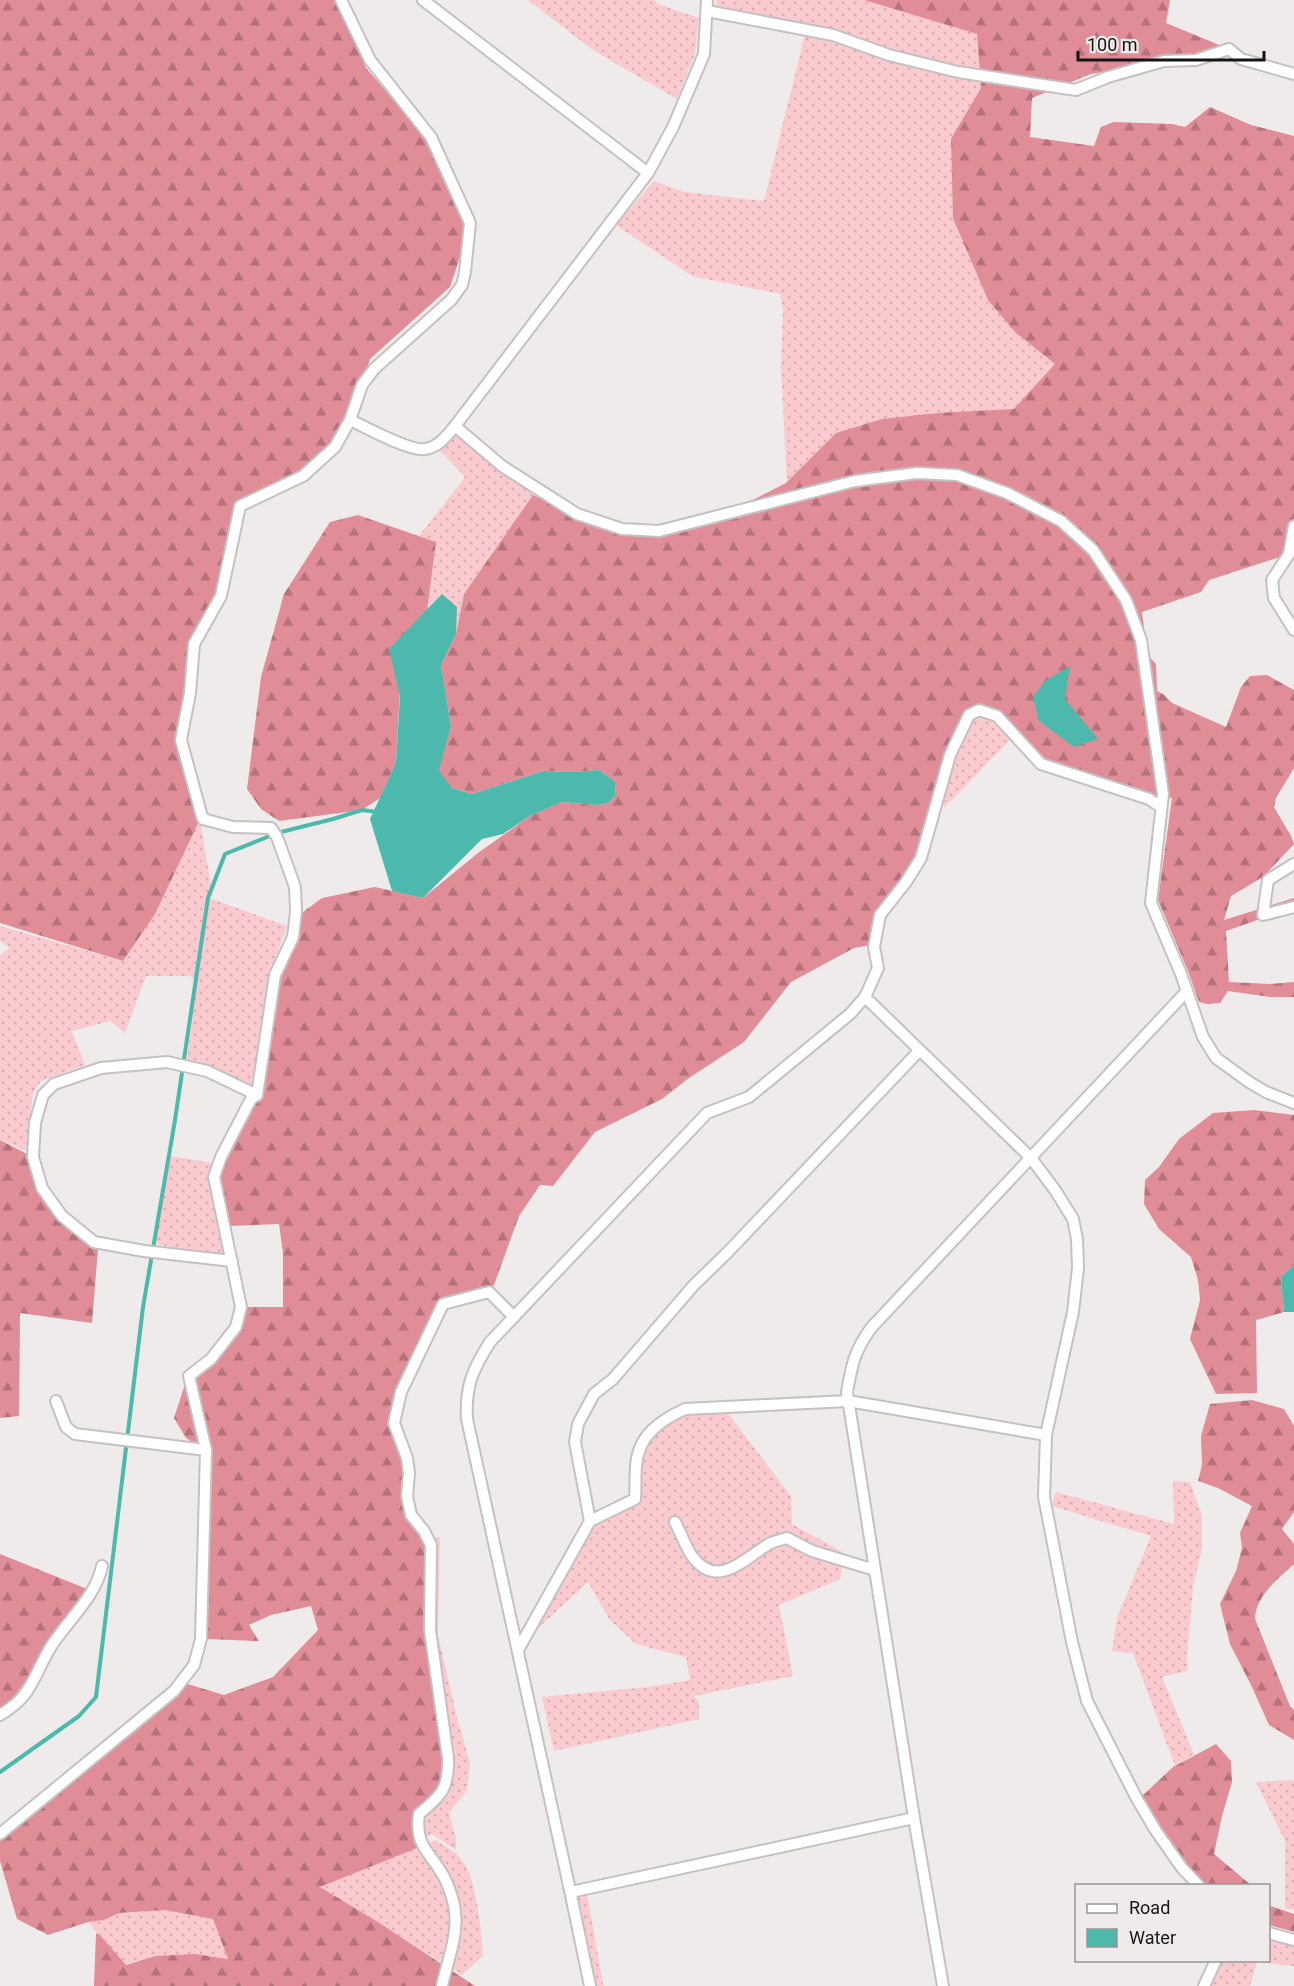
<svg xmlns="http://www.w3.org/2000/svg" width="1294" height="1986" font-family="Roboto,sans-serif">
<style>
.grass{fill:url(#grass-dots)}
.forest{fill:url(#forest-firs)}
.water{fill:#4cb9ac}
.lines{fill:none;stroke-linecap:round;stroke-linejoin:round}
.stream{stroke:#4cb9ac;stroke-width:4}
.minor-casing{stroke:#c5c1c1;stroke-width:14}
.minor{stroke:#fff;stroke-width:10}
</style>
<defs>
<pattern id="grass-dots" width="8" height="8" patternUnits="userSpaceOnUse" patternTransform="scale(1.5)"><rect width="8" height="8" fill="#facacf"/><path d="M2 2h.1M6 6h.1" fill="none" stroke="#d6adb1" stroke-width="1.8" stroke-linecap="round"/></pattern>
<pattern id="forest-firs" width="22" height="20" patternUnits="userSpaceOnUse" patternTransform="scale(1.5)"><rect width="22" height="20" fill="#e08d97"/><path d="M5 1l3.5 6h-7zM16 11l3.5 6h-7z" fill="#b5727a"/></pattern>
</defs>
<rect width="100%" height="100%" fill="#efebeb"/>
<g class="grass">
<polygon points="528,0 655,0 658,4 699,18 695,54 677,99 593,50"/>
<polygon points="716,0 864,0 977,34 982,96 1016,333 1055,364 1012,415 882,419 836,433 787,483 781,366 783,309 780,294 692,276 616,225 654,181 684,192 764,201 806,30 717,7"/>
<polygon points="455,426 533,495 464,594 456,634 426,619 436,542 419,536 465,477 435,445"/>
<polygon points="979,710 997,716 1014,736 944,808 947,764"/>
<polygon points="201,813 200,819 211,887 209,898 287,926 273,965 252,1092 187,1061 202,940 194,980 190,976 146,976 125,1033 110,1021 72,1031 85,1065 41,1081 33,1093 26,1151 0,1139 0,955 10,948 0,941 0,926 123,961"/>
<polygon points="169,1156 213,1163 226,1261 154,1243"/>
<polygon points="723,1407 791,1496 792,1524 844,1553 840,1579 779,1605 793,1676 694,1696 699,1703 699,1719 554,1751 542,1697 648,1687 690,1680 686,1657 636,1644 610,1620 588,1582 523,1642 590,1521 629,1494 651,1432 699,1408"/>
<polygon points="1173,1481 1190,1482 1202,1516 1202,1549 1193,1586 1187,1661 1188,1671 1162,1677 1194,1754 1175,1766 1133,1653 1112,1651 1117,1618 1151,1536 1052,1506 1056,1492 1174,1524"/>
<polygon points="440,1537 438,1635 457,1717 470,1763 467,1790 449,1813 456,1838 456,1850 432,1834 421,1841 431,1636 431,1538"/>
<polygon points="1291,1780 1294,1781 1294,1910 1285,1908 1285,1841 1256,1782"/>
<path d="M436,1840C444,1846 456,1852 462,1860C476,1876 482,1935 483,1956L462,1975L320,1887Z"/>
<polygon points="587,1894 603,1984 604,1986 590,1986 571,1895"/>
<path d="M165,1910L213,1919L228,1959C189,1953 164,1954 125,1964L88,1922L104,1920L119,1913Z"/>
<polygon points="1269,1931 1294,1941 1294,1966 1257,1962 1250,1986 1198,1986 1215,1961 1268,1960"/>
</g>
<g class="forest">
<polygon points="0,0 339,0 366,68 428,139 466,226 462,251 450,287 370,359 358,395 335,447 303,476 240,506 221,596 193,652 181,740 200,819 155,914 123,961 0,923"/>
<polygon points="864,0 1170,0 1166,23 1229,49 1091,74 1032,98 1030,137 1094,146 1101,127 1114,122 1172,124 1185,127 1210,107 1251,125 1294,136 1294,526 1289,554 1209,580 1201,592 1142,612 1144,629 1142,649 1156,664 1157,691 1163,694 1172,703 1226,727 1241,687 1250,676 1267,675 1294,690 1294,768 1276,798 1274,807 1291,836 1294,844 1263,877 1231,896 1224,920 1294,898 1294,907 1226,931 1229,982 1269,984 1294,982 1294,997 1270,997 1228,991 1220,1003 1207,1004 1199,1002 1188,971 1158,900 1172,798 1107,785 1041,764 994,711 979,710 950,755 916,865 897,894 875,944 854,948 791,982 744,1042 689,1078 662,1099 595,1132 553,1186 540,1185 519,1216 494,1285 489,1290 443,1304 420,1368 393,1418 407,1458 405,1495 431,1545 430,1631 448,1776 419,1814 422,1846 320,1887 381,1924 475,1986 94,1986 96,1933 100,1935 126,1965 156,1956 195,1954 228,1959 213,1919 165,1910 119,1913 104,1920 88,1922 48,1935 17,1919 0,1861 0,1838 68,1778 87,1753 95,1756 181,1682 224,1695 273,1677 318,1630 311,1606 271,1615 249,1625 259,1641 207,1639 206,1451 186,1438 174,1418 187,1378 222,1349 241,1307 283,1307 283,1253 279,1224 228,1226 214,1177 257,1095 275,975 299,915 322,898 375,887 423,898 478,853 530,816 562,802 597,805 608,803 615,796 616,782 599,770 572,772 544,771 472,794 452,788 437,776 451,726 441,665 456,634 464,594 533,495 568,511 653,531 721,516 786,483 836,433 882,419 938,413 1014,409 1055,364 1016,333 988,300 953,218 951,139 981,88 977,34"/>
<polygon points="358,515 436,542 426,619 401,671 396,763 380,798 362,810 279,821 261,809 247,789 261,677 284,594 330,522"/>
<polygon points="1254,1110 1294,1115 1294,1265 1281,1277 1284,1312 1256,1320 1257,1393 1216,1394 1190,1339 1200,1300 1198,1280 1191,1257 1159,1229 1144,1204 1145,1180 1159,1167 1179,1139 1213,1113"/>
<polygon points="0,1140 33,1157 42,1188 98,1249 92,1323 20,1313 19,1416 0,1418"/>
<path d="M1252,1400L1284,1409L1294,1426V1512L1282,1529L1294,1544V1564C1279,1578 1255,1596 1255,1619L1290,1706L1294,1710V1740L1269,1725L1252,1687L1230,1644L1220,1604L1236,1571L1242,1548L1240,1533L1252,1506L1218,1488L1198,1481L1202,1465L1201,1436L1210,1404Z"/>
<polygon points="0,1554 92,1591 46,1656 0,1714"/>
<polygon points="1216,1744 1231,1761 1232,1782 1222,1816 1214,1854 1251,1885 1204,1885 1186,1872 1140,1798 1173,1767"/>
<polygon points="1268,1905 1294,1914 1294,1932 1269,1925"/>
</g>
<g class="water">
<polygon points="442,594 457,607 456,634 441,665 451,726 439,771 452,788 472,794 544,771 572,772 599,770 616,782 615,796 608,803 597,805 562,802 530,816 503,834 482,839 423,898 392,891 370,819 396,763 400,696 389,649"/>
<polygon points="1070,666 1065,699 1098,739 1074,747 1039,721 1033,697 1045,681"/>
<polygon points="1294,1265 1294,1312 1284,1312 1281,1277"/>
</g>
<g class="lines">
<polyline class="stream" points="0,1772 79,1716 96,1697 143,1307 175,1120 208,898 225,854 277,833 333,819 362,810 378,812"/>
<defs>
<g id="minor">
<polyline points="423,0 648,173"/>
<polyline points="707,11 833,35 889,55 958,72 1076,90 1108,77 1164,61 1196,60 1229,49 1241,59 1294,74"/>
<path d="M350,420C366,427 410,452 425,449C439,447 447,435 455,426L648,173L673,127L704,54L707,0"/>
<polyline points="455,426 502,466 577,514 622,529 659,531 855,481 917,473 957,475 1007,493 1061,521 1093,550 1126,600 1141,640 1163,794 1151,903 1181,974 1203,1037 1216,1058 1249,1082 1266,1092 1294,1103"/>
<polyline points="1294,526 1289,554 1272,580 1274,598 1294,630"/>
<polyline points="1294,864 1268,880 1263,915 1294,907"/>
<polyline points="865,997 1031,1158 1055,1190 1073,1219 1077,1239 1078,1268 1073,1312 1046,1435 1044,1497 1072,1642 1087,1701 1137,1799 1156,1831 1182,1868 1199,1886"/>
<polyline points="232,1261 144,1251 94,1242 62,1216 42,1188 33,1157 35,1123 43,1095 54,1084 101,1068 167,1062 207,1071 257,1095"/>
<polyline points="56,1401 66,1427 75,1434 206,1450"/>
<polyline points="590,1521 575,1442 578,1424 594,1394 613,1379 694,1285 727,1253 919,1051"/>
<path d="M675,1522C681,1533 685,1546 692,1556C717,1591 745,1558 769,1544C774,1541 781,1540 787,1538L812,1551L875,1570"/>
<path d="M518,1650L590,1521L635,1499C636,1488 635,1477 636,1466C638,1435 661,1420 685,1409L848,1401L1046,1435"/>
<path d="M0,1715C10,1709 18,1703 25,1694C36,1679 42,1660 52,1645C69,1619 96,1596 102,1566"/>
<polyline points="0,1834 174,1691 194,1665 201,1639 206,1450 189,1376 211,1359 236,1327 241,1307 214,1177 221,1157 251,1099 257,1095 275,975 293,937 296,912 295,887 277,837 271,828 233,827 203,819 201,813 181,740 190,693 194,644 221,596 240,506 303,476 335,447 350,420 362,385 374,369 451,300 462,285 465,272 470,223 431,137 370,60 341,0"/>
<polyline points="571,1892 914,1818"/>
<polyline points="1268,1933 1294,1940"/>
<path d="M442,1986C447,1962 458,1937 455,1912C454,1903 450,1890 446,1881C433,1853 414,1849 419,1814C442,1795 449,1788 448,1758L430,1630L431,1545L424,1531L411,1515L407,1496L409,1473L407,1458L394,1423L401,1392L443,1304L489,1292L514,1317"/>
<path d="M590,1986L571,1895L467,1419C465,1386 473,1369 490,1342L707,1113L749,1097L850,1014L865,997L878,968L874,947L880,915L906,882L921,858L950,755L969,715L979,710L997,716L1041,764L1149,799L1161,807"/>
<path d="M943,1986L914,1818L847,1392C852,1364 854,1352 871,1328L1187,991"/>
<polyline points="1204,1986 1216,1960"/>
</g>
</defs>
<use href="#minor" class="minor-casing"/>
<use href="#minor" class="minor"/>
</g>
<rect x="1075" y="1884" width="195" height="78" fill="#efebeb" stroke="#989595" stroke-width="1.5"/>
<rect x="1087" y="1904" width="30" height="9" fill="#ffffff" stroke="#989595" stroke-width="1.5"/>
<text x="1129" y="1914" font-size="18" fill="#161515">Road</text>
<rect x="1087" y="1929" width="30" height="18" fill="#4cb9ac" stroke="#989595" stroke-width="1.5"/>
<text x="1129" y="1944" font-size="18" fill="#161515">Water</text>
<path d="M1078 51v9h186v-9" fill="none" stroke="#161515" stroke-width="3"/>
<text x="1087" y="51" font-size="18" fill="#161515" stroke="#efebeb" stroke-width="4.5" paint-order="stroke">100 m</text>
</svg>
